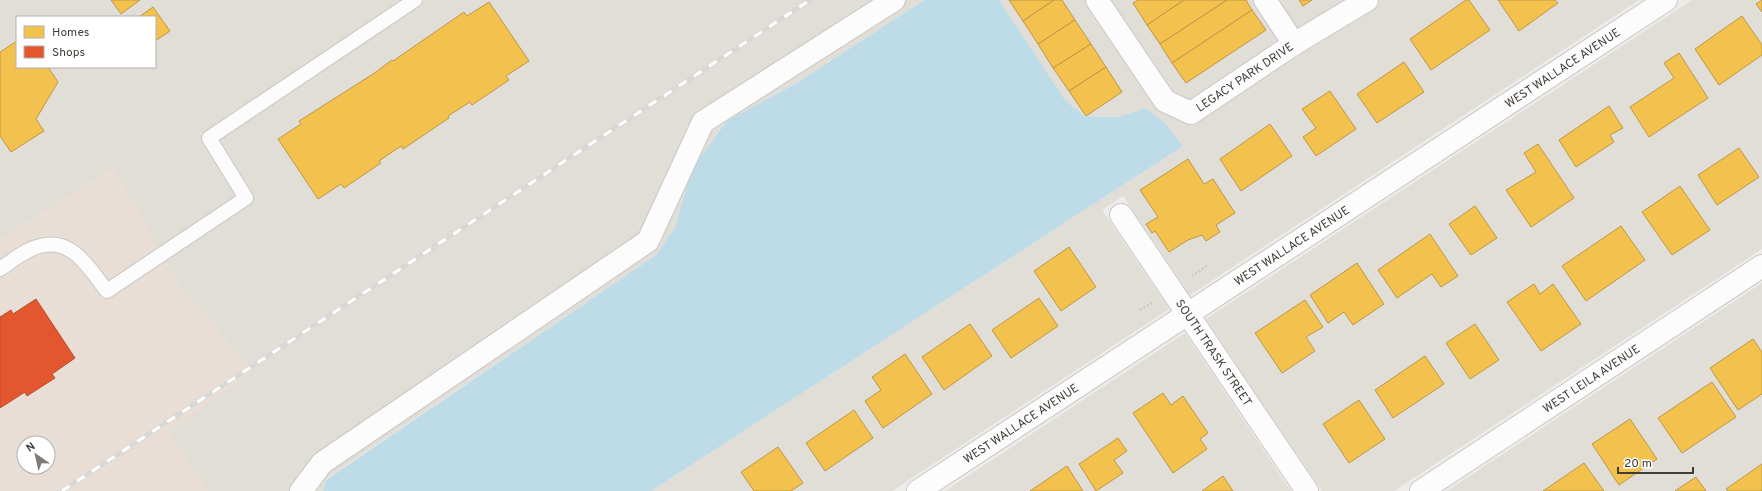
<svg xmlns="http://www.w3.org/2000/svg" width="1762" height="491" font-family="Overpass,sans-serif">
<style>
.residential{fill:#e1ddd7;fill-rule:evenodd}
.commercial{fill:#e8ded6;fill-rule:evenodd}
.water{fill:#bedce7}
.homes{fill:#f2c14e;stroke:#bd9947}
.shops{fill:#e4572e;stroke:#b34f30}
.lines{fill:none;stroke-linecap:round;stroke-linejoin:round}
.service-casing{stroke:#cac8c5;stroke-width:16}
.minor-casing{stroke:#cac8c5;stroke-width:24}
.path{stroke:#cccac7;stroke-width:2.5;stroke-dasharray:2 2;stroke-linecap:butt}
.service{stroke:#fcfcfc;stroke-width:14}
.minor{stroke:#fcfcfc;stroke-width:22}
.rail-casing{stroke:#d8d8d7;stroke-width:4.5}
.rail{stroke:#fff;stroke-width:3;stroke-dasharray:9;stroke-linecap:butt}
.labels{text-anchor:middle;stroke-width:4;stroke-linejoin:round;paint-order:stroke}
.street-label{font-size:12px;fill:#423c36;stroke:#fff}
</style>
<rect width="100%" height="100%" fill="#eeece9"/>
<g class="residential">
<path d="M0,0H924L800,81L727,121L692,168L675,227L656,255L326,479L323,491H208L169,432L253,370L179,285L114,168L0,239ZM17,17H155V67H17Z"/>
<polygon points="999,0 1639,0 1190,295 1123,196 1102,210 1169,309 892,491 651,491 1183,146 1163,122 1145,108 1118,117 1084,116 1065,100"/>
<polygon points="1692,0 1762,0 1762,249 1394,491 1322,491 1206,319"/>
<polygon points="1762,283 1762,491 1447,491"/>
<polygon points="1185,333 1291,491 945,491"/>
</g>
<path class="commercial" d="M114,167L179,285L253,370L170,432L208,491H0V239ZM24,443H48V467H24Z"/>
<polygon class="water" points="924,0 999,0 1065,100 1084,116 1118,117 1145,108 1164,122 1183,146 651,491 323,491 326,480 656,255 675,227 692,168 727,121 800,81"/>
<g class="homes">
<polygon points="111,0 140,0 121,14"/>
<polygon points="1009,0 1054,0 1023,21"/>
<polygon points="1054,0 1062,0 1075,20 1038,44 1023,21"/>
<polygon points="1138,0 1184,0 1147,25 1133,3"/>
<polygon points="1184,0 1227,0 1160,44 1147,25"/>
<polygon points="1227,0 1246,0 1252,10 1172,63 1160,44"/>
<polygon points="1299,0 1312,0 1303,6"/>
<polygon points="1466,0 1469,0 1490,30 1431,70 1410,39"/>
<polygon points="1498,0 1555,0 1558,3 1519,31"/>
<polygon points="1762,0 1762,12 1756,4"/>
<polygon points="489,2 529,61 506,76 509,80 472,105 470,102 448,116 449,118 403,149 401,146 379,161 381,163 344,188 341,184 318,199 278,139 301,124 299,121 373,74 392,60 393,61 464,12 467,16"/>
<polygon points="153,7 170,31 155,41 155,17 139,17"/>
<polygon points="1252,10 1266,30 1186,83 1172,63"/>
<polygon points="1742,16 1762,45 1762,55 1719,85 1695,49"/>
<polygon points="1075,20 1091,44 1053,68 1038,44"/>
<polygon points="17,41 17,67 48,67 58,82 36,119 44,131 11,152 0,136 0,52"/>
<polygon points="1091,44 1106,67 1069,91 1053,68"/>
<polygon points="1679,53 1708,98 1649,137 1630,107 1674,78 1664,63"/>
<polygon points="1404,62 1424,92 1377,123 1357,94"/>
<polygon points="1106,67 1122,92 1086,116 1069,91"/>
<polygon points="1330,91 1356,129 1316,156 1303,137 1316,128 1302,109"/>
<polygon points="1609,106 1623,128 1610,135 1614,142 1576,167 1559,140"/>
<polygon points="1270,124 1292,156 1241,191 1220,159"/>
<polygon points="1538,144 1574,198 1531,227 1506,190 1536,172 1524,153"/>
<polygon points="1739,148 1759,177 1717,205 1698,175"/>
<polygon points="1188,159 1204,184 1213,179 1235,213 1216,225 1220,232 1206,241 1202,235 1188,240 1169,252 1155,231 1152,233 1146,224 1158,217 1140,190"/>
<polygon points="1680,186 1710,230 1672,255 1642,212"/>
<polygon points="1475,206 1497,238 1471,255 1449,224"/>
<polygon points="1621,226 1645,260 1586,301 1562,266"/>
<polygon points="1430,234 1458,276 1441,287 1432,274 1397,298 1378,270"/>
<polygon points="1069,247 1096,287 1061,311 1034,271"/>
<polygon points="1357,263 1384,304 1353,325 1344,312 1328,323 1310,295"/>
<polygon points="1534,284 1540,294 1553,284 1581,324 1541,351 1507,302"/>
<polygon points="1039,298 1058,326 1011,358 992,330"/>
<polygon points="1305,300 1323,327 1306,337 1315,351 1282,373 1255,333"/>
<polygon points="970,324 992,356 944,390 922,357"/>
<polygon points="1475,324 1499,360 1470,379 1446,343"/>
<polygon points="1753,339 1762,352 1762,394 1738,410 1710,368"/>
<polygon points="905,354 932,394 883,428 865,401 881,390 872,377"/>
<polygon points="1425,356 1444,384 1393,418 1375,390"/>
<polygon points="1712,382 1736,417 1682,453 1658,418"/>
<polygon points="1163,393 1171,405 1183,396 1208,433 1200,439 1207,449 1173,473 1133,413"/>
<polygon points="1359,400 1385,439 1349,463 1323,424"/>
<polygon points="854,410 873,438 825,471 806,443"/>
<polygon points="1630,419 1657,459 1619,485 1592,444"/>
<polygon points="1118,438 1127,451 1114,460 1123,473 1096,491 1079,464"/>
<polygon points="778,447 803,483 791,491 754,491 741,472"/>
<polygon points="1584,463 1604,491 1543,491"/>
<polygon points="1762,464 1762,491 1728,491 1726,489"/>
<polygon points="1067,466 1083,491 1030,491"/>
<polygon points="1223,476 1233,491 1202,491"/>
<polygon points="1696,477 1706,491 1675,491"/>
</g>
<polygon class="shops" points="36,299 75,358 52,374 55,378 27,396 25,392 0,408 0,317 11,310 13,314"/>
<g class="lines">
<defs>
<path id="service" d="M0,269C12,261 26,249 40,246C73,237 90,270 107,291L246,198L209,138L415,0"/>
<g id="minor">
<path id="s1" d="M1097,0L1165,101L1191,113L1294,44L1367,0"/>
<polyline points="1265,0 1294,44"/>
<path id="s2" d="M1121,215L1307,491"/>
<polyline points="301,491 322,463 648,241 703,122 894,0"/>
<path id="s3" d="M918,491L1666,0"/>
<path id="s4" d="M1421,491L1762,266"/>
</g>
</defs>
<use href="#service" class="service-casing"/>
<use href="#minor" class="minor-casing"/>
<g class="path">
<polyline points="1192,276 1208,265"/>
<polyline points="1140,310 1152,303"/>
</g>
<use href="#service" class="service"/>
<use href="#minor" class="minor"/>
<defs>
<polyline id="rail" points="62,491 810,0"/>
</defs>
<use href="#rail" class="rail-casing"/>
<use href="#rail" class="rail"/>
</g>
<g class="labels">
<g class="street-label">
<text dy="4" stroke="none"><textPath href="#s3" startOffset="771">WEST WALLACE AVENUE</textPath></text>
<text dy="4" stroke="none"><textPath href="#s1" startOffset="215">LEGACY PARK DRIVE</textPath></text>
<text dy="4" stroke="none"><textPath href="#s3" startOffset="447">WEST WALLACE AVENUE</textPath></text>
<text dy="4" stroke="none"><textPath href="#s2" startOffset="166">SOUTH TRASK STREET</textPath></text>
<text dy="4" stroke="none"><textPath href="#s4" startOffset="204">WEST LEILA AVENUE</textPath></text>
<text dy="4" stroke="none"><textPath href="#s3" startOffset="123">WEST WALLACE AVENUE</textPath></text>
</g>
</g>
<rect x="16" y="16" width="140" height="52" fill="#ffffff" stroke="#b3b1af"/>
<rect x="24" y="26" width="20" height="12" fill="#f2c14e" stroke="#b3b1af"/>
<text x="52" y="36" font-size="12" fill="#423c36">Homes</text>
<rect x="24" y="46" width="20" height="12" fill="#e4572e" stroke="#b3b1af"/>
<text x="52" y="56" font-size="12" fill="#423c36">Shops</text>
<g transform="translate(36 455) rotate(326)"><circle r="19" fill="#ffffff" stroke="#b3b1af"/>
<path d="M0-3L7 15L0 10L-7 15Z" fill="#7e7a75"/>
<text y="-6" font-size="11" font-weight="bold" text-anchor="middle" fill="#423c36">N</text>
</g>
<path d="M1618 467v6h75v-6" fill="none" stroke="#423c36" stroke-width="2"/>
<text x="1624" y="467" font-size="12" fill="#423c36" stroke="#ffffff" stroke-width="3" paint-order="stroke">20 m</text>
</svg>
